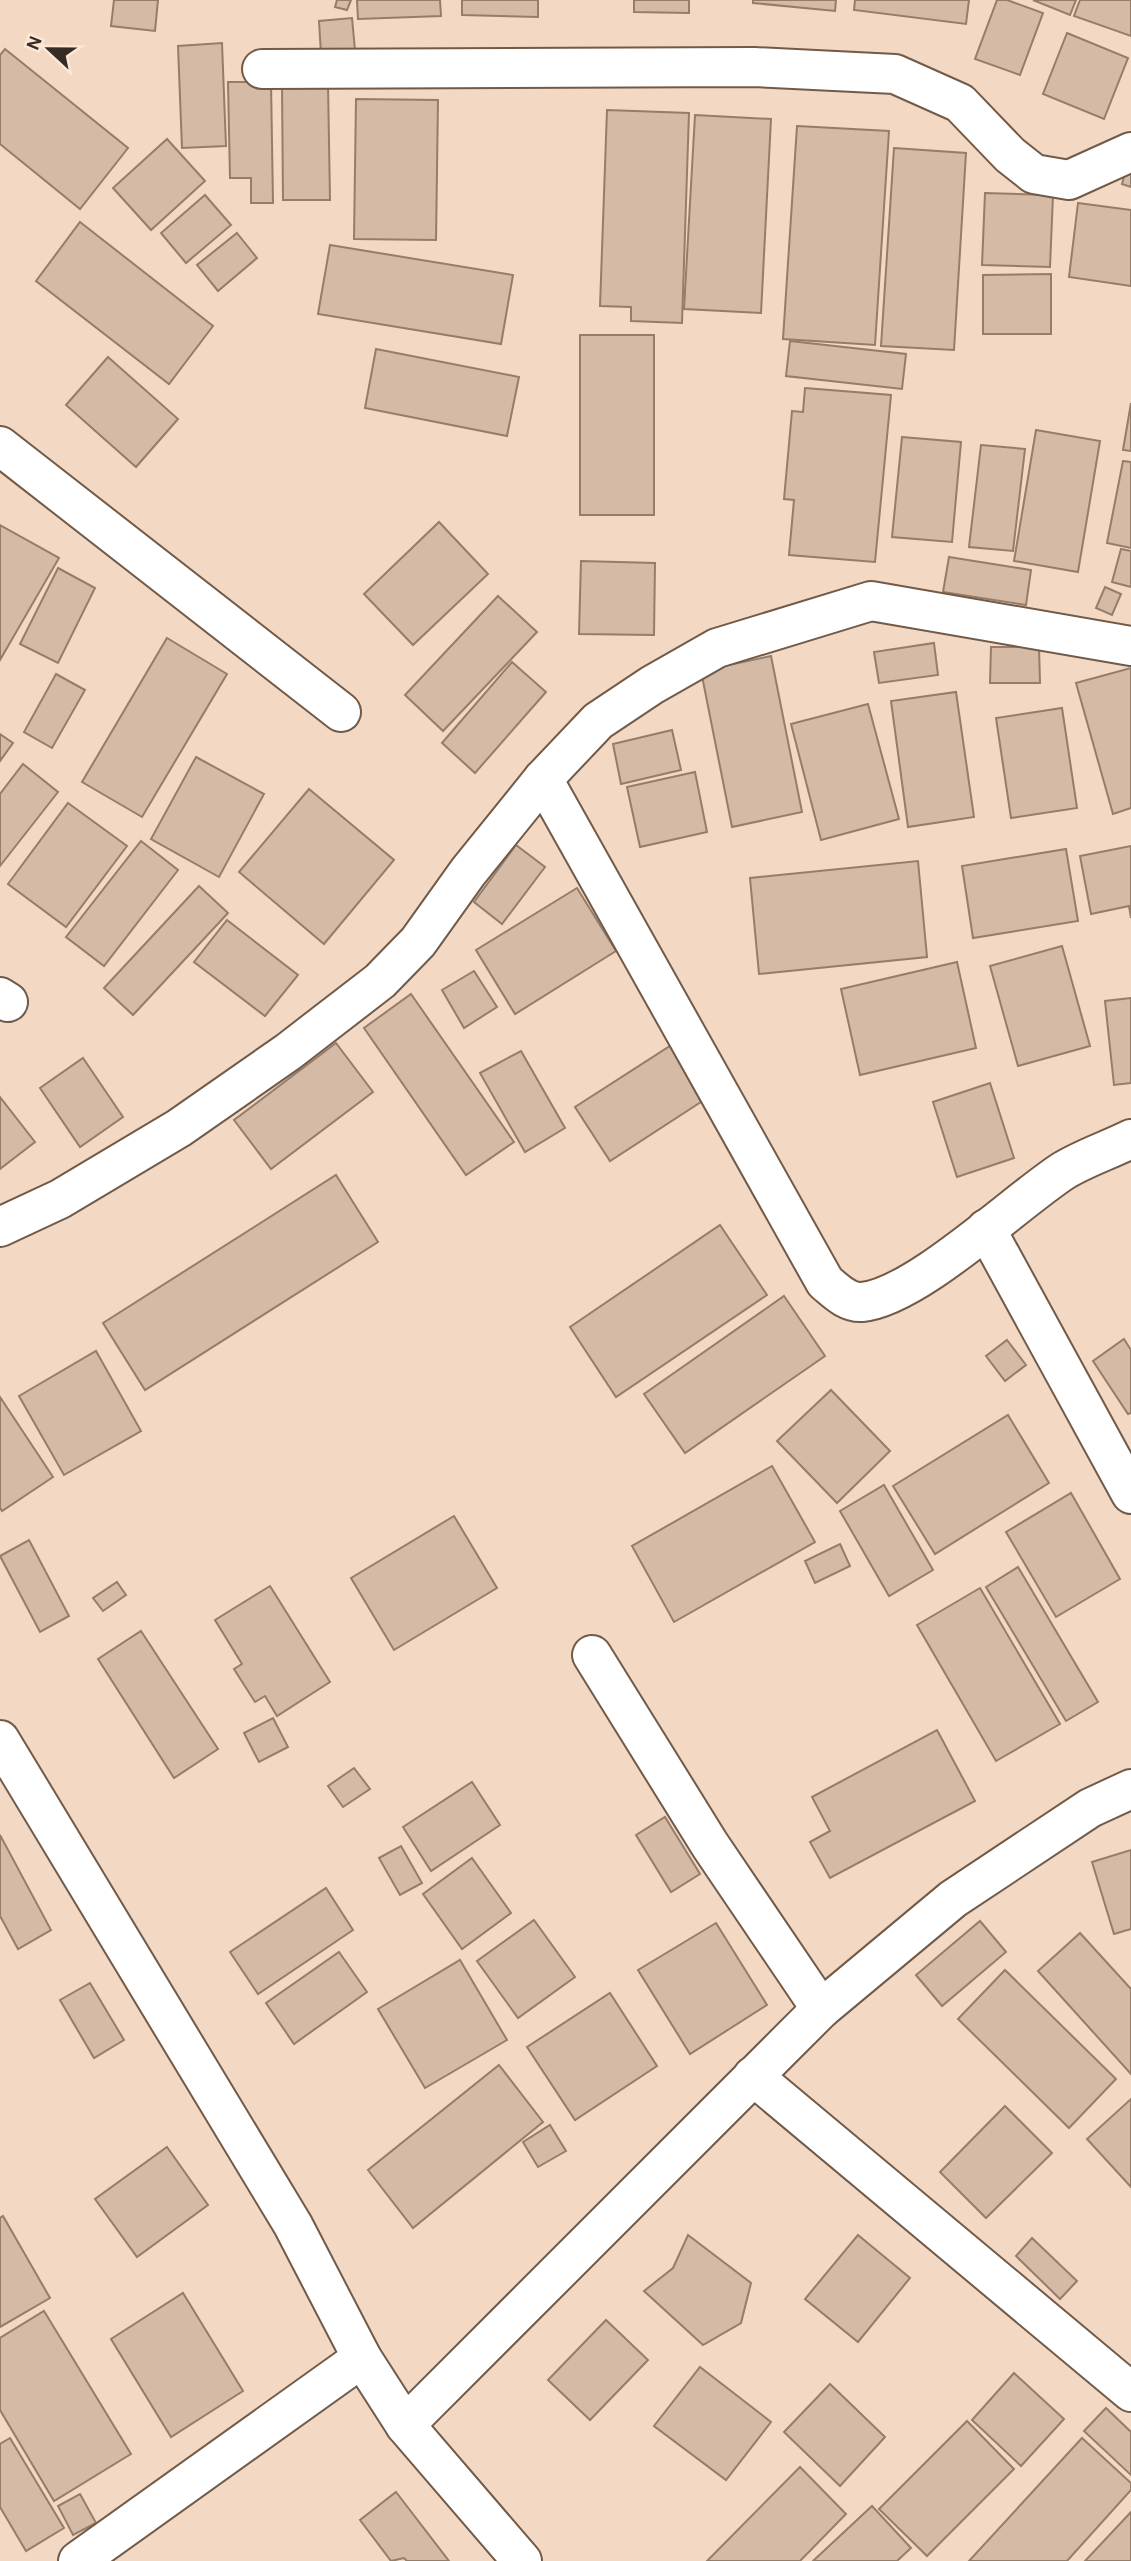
<svg xmlns="http://www.w3.org/2000/svg" width="1131" height="2561" font-family="Karla,sans-serif">
<style>
.building{fill:#d5bba6;stroke:#967d6a;stroke-width:2}
.lines{fill:none;stroke-linecap:round;stroke-linejoin:round}
.minor-casing{stroke:#715a48;stroke-width:42}
.minor{stroke:#fff;stroke-width:38}
</style>
<rect width="100%" height="100%" fill="#f3d8c3"/>
<g class="building">
<polygon points="114,0 158,0 155,31 111,26"/>
<polygon points="337,0 351,0 347,10 335,7"/>
<polygon points="357,0 440,0 441,16 358,19"/>
<polygon points="462,0 538,0 538,17 462,15"/>
<polygon points="634,0 689,0 689,13 634,12"/>
<polygon points="753,0 836,0 835,11 753,3"/>
<polygon points="855,0 969,0 966,24 854,10"/>
<polygon points="997,0 1007,0 1043,13 1020,75 975,59"/>
<polygon points="1033,0 1076,0 1070,15"/>
<polygon points="1080,0 1131,0 1131,36 1074,16"/>
<polygon points="352,18 355,50 321,54 319,21"/>
<polygon points="1067,33 1128,58 1104,119 1043,94"/>
<polygon points="222,43 226,146 182,148 178,46"/>
<polygon points="5,49 128,148 80,209 0,144 0,55"/>
<polygon points="228,82 271,82 273,203 251,203 251,178 230,178"/>
<polygon points="328,84 330,200 283,200 282,85"/>
<polygon points="356,99 438,100 436,240 354,239"/>
<polygon points="607,110 689,113 682,323 631,321 631,307 600,306"/>
<polygon points="695,115 771,119 761,313 684,309"/>
<polygon points="797,126 889,131 875,345 783,339"/>
<polygon points="167,139 205,181 151,230 113,188"/>
<polygon points="894,148 966,153 954,350 881,346"/>
<polygon points="1130,155 1131,155 1131,187 1122,184"/>
<polygon points="985,193 1053,195 1050,267 982,265"/>
<polygon points="205,195 231,225 186,263 161,233"/>
<polygon points="1078,203 1131,210 1131,286 1069,277"/>
<polygon points="80,222 213,326 169,384 36,281"/>
<polygon points="237,233 257,258 218,291 197,265"/>
<polygon points="330,245 513,275 501,344 318,314"/>
<polygon points="1051,274 1051,334 983,334 983,275"/>
<rect x="580" y="335" width="74" height="180"/>
<polygon points="790,341 906,354 902,389 786,376"/>
<polygon points="376,349 519,377 507,436 365,408"/>
<polygon points="108,357 178,419 136,467 66,405"/>
<polygon points="805,388 891,395 875,562 789,555 794,500 784,499 792,411 803,412"/>
<polygon points="1131,403 1131,451 1123,450"/>
<polygon points="1036,430 1100,441 1078,572 1014,561"/>
<polygon points="902,437 961,442 952,542 892,537"/>
<polygon points="981,445 1025,449 1013,551 969,547"/>
<polygon points="1123,461 1131,462 1131,548 1107,543"/>
<polygon points="439,522 488,574 413,645 364,594"/>
<polygon points="0,525 59,558 0,660"/>
<polygon points="1121,549 1131,551 1131,587 1112,582"/>
<polygon points="949,557 1031,570 1026,605 943,592"/>
<polygon points="581,561 655,563 654,635 579,634"/>
<polygon points="58,568 95,588 58,663 20,644"/>
<polygon points="1105,587 1121,594 1112,615 1096,608"/>
<polygon points="498,596 537,632 443,731 405,695"/>
<polygon points="167,638 227,674 142,817 82,782"/>
<polygon points="934,643 938,675 879,683 874,652"/>
<polygon points="991,647 1039,647 1040,683 990,683"/>
<polygon points="771,656 802,812 732,827 701,671"/>
<polygon points="512,662 546,692 475,773 442,743"/>
<polygon points="1131,668 1131,808 1113,814 1076,683"/>
<polygon points="56,674 85,690 52,748 24,732"/>
<polygon points="956,692 974,817 908,827 891,701"/>
<polygon points="868,704 899,819 821,840 791,724"/>
<polygon points="1062,708 1077,808 1011,818 996,718"/>
<polygon points="672,730 681,770 621,784 613,744"/>
<polygon points="0,734 13,743 0,761"/>
<polygon points="196,757 264,794 219,877 151,839"/>
<polygon points="23,764 58,792 0,866 0,794"/>
<polygon points="695,772 707,832 640,847 627,787"/>
<polygon points="309,789 394,860 324,944 239,872"/>
<polygon points="68,803 127,846 66,927 8,884"/>
<polygon points="141,841 178,870 104,966 66,937"/>
<polygon points="516,845 545,867 502,924 474,902"/>
<polygon points="1131,846 1131,918 1129,906 1091,914 1080,856"/>
<polygon points="1066,849 1078,921 973,938 962,866"/>
<polygon points="918,861 927,957 759,974 750,878"/>
<polygon points="199,886 228,913 133,1015 104,988"/>
<polygon points="577,888 616,951 515,1014 476,950"/>
<polygon points="227,920 298,975 265,1016 194,962"/>
<polygon points="1062,946 1090,1046 1018,1066 990,966"/>
<polygon points="957,962 976,1048 860,1075 841,989"/>
<polygon points="474,971 497,1007 464,1028 442,990"/>
<polygon points="411,994 514,1142 466,1175 364,1028"/>
<polygon points="1131,998 1131,1083 1114,1085 1105,1001"/>
<polygon points="336,1043 373,1092 271,1169 234,1120"/>
<polygon points="670,1046 704,1100 610,1161 575,1107"/>
<polygon points="521,1051 565,1128 525,1152 480,1073"/>
<polygon points="83,1058 123,1117 80,1147 40,1088"/>
<polygon points="990,1083 1014,1158 957,1177 933,1102"/>
<polygon points="0,1097 35,1142 0,1169"/>
<polygon points="336,1175 378,1242 145,1390 103,1323"/>
<polygon points="720,1225 767,1295 616,1397 570,1327"/>
<polygon points="784,1296 825,1356 685,1453 644,1394"/>
<polygon points="1124,1339 1131,1350 1131,1413 1128,1414 1093,1361"/>
<polygon points="1007,1340 1026,1365 1005,1381 986,1356"/>
<polygon points="96,1351 141,1431 64,1475 19,1396"/>
<polygon points="831,1390 890,1451 837,1503 777,1441"/>
<polygon points="0,1397 53,1477 2,1511 0,1508"/>
<polygon points="1008,1415 1049,1483 935,1554 893,1486"/>
<polygon points="772,1466 815,1542 674,1622 632,1546"/>
<polygon points="884,1485 933,1570 889,1596 840,1511"/>
<polygon points="1071,1493 1120,1579 1056,1617 1006,1532"/>
<polygon points="454,1516 497,1588 394,1650 351,1578"/>
<polygon points="29,1540 69,1616 40,1632 0,1556"/>
<polygon points="840,1544 850,1566 815,1583 805,1561"/>
<polygon points="1018,1567 1098,1702 1066,1721 986,1587"/>
<polygon points="117,1582 126,1595 103,1611 93,1598"/>
<polygon points="270,1586 330,1682 277,1716 265,1696 255,1702 234,1669 242,1664 215,1620"/>
<polygon points="980,1588 1060,1724 996,1761 917,1625"/>
<polygon points="141,1631 218,1749 174,1778 98,1659"/>
<polygon points="273,1718 288,1747 259,1762 244,1733"/>
<polygon points="937,1730 975,1801 830,1878 810,1842 830,1831 812,1797"/>
<polygon points="354,1768 370,1789 343,1807 328,1786"/>
<polygon points="472,1782 500,1825 431,1871 403,1827"/>
<polygon points="665,1817 700,1874 671,1892 636,1835"/>
<polygon points="0,1835 51,1930 18,1949 0,1916"/>
<polygon points="401,1846 422,1883 400,1895 379,1858"/>
<polygon points="1131,1850 1131,1929 1114,1934 1092,1862"/>
<polygon points="472,1858 511,1913 462,1949 423,1894"/>
<polygon points="326,1888 353,1930 258,1994 230,1952"/>
<polygon points="534,1920 575,1977 518,2018 477,1961"/>
<polygon points="980,1921 1006,1952 942,2006 916,1975"/>
<polygon points="716,1923 767,2005 690,2054 638,1970"/>
<polygon points="1080,1933 1131,1989 1131,2074 1038,1971"/>
<polygon points="339,1952 367,1992 294,2044 266,2003"/>
<polygon points="460,1960 507,2040 425,2088 378,2009"/>
<polygon points="1005,1970 1116,2079 1069,2128 958,2019"/>
<polygon points="90,1983 124,2040 94,2058 60,2000"/>
<polygon points="610,1993 657,2066 575,2120 527,2047"/>
<polygon points="499,2065 543,2122 413,2228 368,2170"/>
<polygon points="1131,2099 1131,2187 1087,2139"/>
<polygon points="1005,2106 1052,2153 986,2218 940,2172"/>
<polygon points="550,2125 566,2151 538,2167 523,2142"/>
<polygon points="167,2147 208,2205 137,2257 95,2199"/>
<polygon points="3,2216 50,2298 0,2327 0,2218"/>
<polygon points="688,2235 751,2283 741,2323 703,2345 644,2291 673,2268"/>
<polygon points="858,2235 910,2278 858,2342 805,2299"/>
<polygon points="1032,2238 1077,2281 1060,2299 1016,2256"/>
<polygon points="183,2293 243,2391 171,2437 111,2339"/>
<polygon points="44,2311 131,2454 54,2501 0,2410 0,2338"/>
<polygon points="606,2320 648,2360 590,2420 548,2380"/>
<polygon points="700,2367 771,2422 726,2480 654,2426"/>
<polygon points="1014,2373 1064,2419 1021,2466 972,2420"/>
<polygon points="830,2384 885,2437 840,2486 784,2432"/>
<polygon points="1106,2408 1131,2432 1131,2475 1084,2431"/>
<polygon points="967,2421 1014,2469 927,2556 879,2509"/>
<polygon points="10,2438 64,2528 26,2551 0,2507 0,2444"/>
<polygon points="1082,2438 1131,2483 1131,2490 1067,2561 969,2561"/>
<polygon points="800,2467 846,2514 800,2561 707,2561"/>
<polygon points="396,2492 449,2561 407,2561 404,2558 391,2561 360,2520"/>
<polygon points="80,2494 96,2523 73,2535 58,2506"/>
<polygon points="872,2506 911,2548 897,2561 813,2561"/>
<polygon points="1131,2512 1131,2561 1085,2561"/>
</g>
<g class="lines">
<defs>
<g id="minor">
<polyline points="262,69 754,67 895,74 960,103 1010,155 1034,174 1069,180 1131,152"/>
<polyline points="0,446 341,712"/>
<path d="M543,779L825,1282C836,1291 847,1303 862,1302C916,1297 1014,1203 1063,1171C1084,1158 1109,1150 1131,1139"/>
<polyline points="0,997 8,1002"/>
<polyline points="0,1227 60,1199 179,1128 288,1052 380,981 418,942 468,872 543,779 598,721 652,685 717,648 871,601 1131,646"/>
<polyline points="986,1229 1131,1494"/>
<polyline points="592,1655 710,1845 821,2009"/>
<polyline points="0,1740 293,2225 362,2358 405,2425 522,2561"/>
<polyline points="753,2076 1131,2392"/>
<polyline points="405,2425 821,2009 953,1899 1090,1808 1131,1789"/>
<polyline points="78,2561 362,2358"/>
</g>
</defs>
<use href="#minor" class="minor-casing"/>
<use href="#minor" class="minor"/>
</g>
<g transform="translate(49 49) rotate(292)" stroke="#fde7d6" stroke-width="5" paint-order="stroke">
<path d="M0-5L12 26L0 18L-12 26Z" fill="#362c24"/>
<text y="-10" font-size="19" font-weight="bold" text-anchor="middle" fill="#362c24">N</text>
</g>
</svg>
